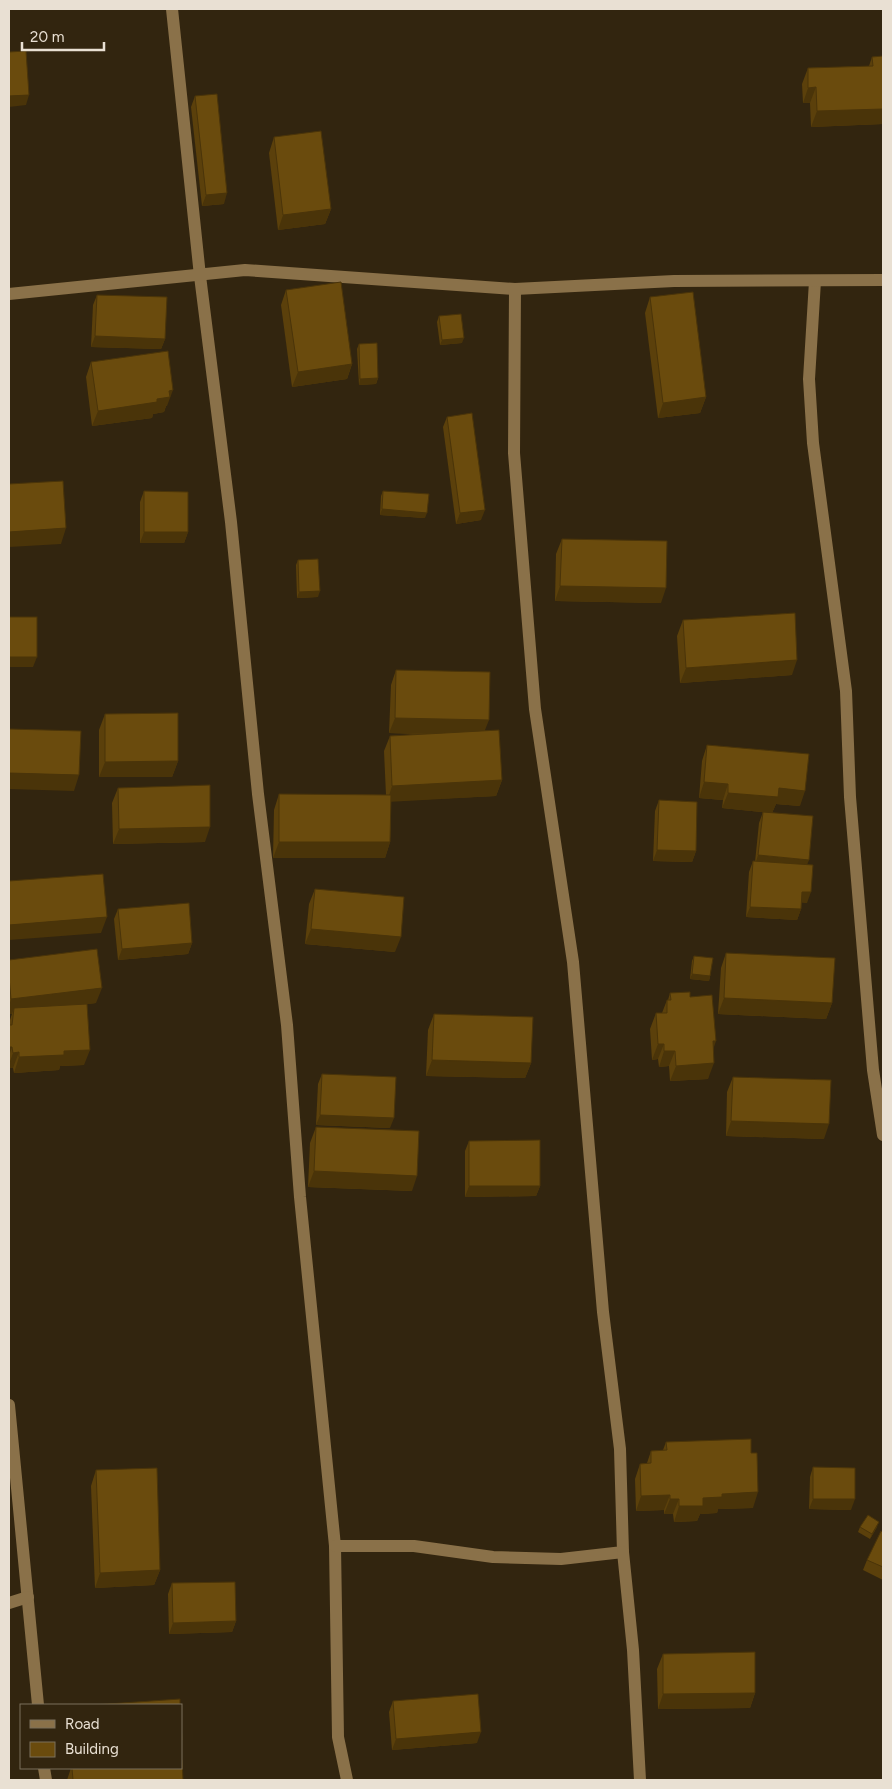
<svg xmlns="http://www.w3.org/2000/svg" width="892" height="1789" font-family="Figtree,sans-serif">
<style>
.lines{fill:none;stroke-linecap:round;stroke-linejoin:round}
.minor{stroke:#8a7149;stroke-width:12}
.wall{fill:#5b400b}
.shaded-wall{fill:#4a3409}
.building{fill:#6a4b0d;stroke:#4a3409}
</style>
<rect width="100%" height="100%" fill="#32250f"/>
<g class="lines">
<g class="minor">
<polyline points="172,9 200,276 231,522 258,794 287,1025 300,1197 335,1546 338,1737 347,1780"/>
<polyline points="815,281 809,379 813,443 846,691 850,797 873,1070 883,1135"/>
<polyline points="9,294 245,270 515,289 674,281 883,280"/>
<polyline points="9,1405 38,1705"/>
<polyline points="335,1546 414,1546 493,1557 561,1559 623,1552 620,1449 603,1312 573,962 535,709 514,453 515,289"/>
<polyline points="623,1552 633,1650 640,1780"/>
<polyline points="9,1603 28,1597"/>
<polyline points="44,1768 46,1780"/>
</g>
</g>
<g class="wall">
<polygon points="883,56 883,124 811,127 810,103 803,103 802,84 808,68 869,66 872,57"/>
<polygon points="195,96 224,204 202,206 191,107"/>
<polygon points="274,137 331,209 325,224 278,230 269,153"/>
<polygon points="286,290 352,364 347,379 292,387 281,305"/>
<polygon points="97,295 165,339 161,349 91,347 93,305"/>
<polygon points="650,297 706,397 700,413 658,418 645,313"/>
<polygon points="439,316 462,343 440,345 437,322"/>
<polygon points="359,344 378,378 376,384 359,385 357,349"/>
<polygon points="91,362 167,406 166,406 164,412 153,414 152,418 92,426 86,377"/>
<polygon points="447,417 481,520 456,524 443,427"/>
<polygon points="144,491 188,532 184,543 140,543 140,502"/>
<polygon points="383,491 425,518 380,515 381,496"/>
<polygon points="562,539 661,603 555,601 556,554"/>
<polygon points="298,560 318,597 297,598 296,565"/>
<polygon points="683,620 792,675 680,683 677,636"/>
<polygon points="396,670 485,730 502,780 496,796 391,801 390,842 385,858 273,858 274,810 279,794 386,795 384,751 390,736 420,734 389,733 391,685"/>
<polygon points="105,714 178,761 172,777 99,777 99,730"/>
<polygon points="707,745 800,806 776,804 772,813 722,808 723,800 699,798 702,761"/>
<polygon points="118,788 205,842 113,844 112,803"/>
<polygon points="659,800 696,851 692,862 653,861 655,811"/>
<polygon points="763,812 807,865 807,903 801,902 801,909 797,920 746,917 749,872 753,861 755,862 759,823"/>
<polygon points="315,889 395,952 305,944 309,904"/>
<polygon points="118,909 192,943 188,954 118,960 114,919"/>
<polygon points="726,953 832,1003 826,1019 718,1014 721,968"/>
<polygon points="694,956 710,976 709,981 690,979 692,961"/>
<polygon points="9,960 96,1003 87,1004 84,1065 60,1066 59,1070 14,1073 13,1068 9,1068 9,1023 12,1014 9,1014"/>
<polygon points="670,993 690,997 713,1050 708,1079 670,1081 669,1066 659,1067 658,1059 652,1060 650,1029 656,1013 662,1013 667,1000 668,1000"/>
<polygon points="434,1014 531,1063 525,1078 426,1076 428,1030"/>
<polygon points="322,1074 390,1128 316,1125 318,1084"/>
<polygon points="733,1077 824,1139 726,1136 727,1092"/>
<polygon points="316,1127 412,1191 308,1187 310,1143"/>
<polygon points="469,1141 540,1186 536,1196 465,1197 465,1151"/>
<polygon points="666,1442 753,1508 718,1509 717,1513 700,1514 697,1521 674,1522 673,1514 664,1514 664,1510 636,1511 635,1479 640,1464 647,1463 651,1451 663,1450"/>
<polygon points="813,1467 851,1510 809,1509 810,1477"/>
<polygon points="96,1470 160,1570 154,1585 95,1588 91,1486"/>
<polygon points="860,1527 877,1527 870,1539 858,1532"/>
<polygon points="883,1532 883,1580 863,1570 867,1560"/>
<polygon points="172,1583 236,1621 232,1632 169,1634 168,1594"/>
<polygon points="663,1654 755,1693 750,1708 658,1709 657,1669"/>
<polygon points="393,1701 477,1743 392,1750 389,1712"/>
<polygon points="71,1768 181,1768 183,1780 67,1780"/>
</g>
<g class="shaded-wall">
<polygon points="816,87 810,103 803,103 808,88"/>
<polygon points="29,95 26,105 9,107 9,96"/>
<polygon points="883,109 883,124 811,127 817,111"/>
<polygon points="227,193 224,204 202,206 206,195"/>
<polygon points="331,209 325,224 278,230 283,215"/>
<polygon points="95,336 165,339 161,349 91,347"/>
<polygon points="464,338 462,343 440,345 442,340"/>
<polygon points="352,364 347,379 292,387 298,372"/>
<polygon points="378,378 376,384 359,385 360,379"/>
<polygon points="173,390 167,406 166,406 164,412 153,414 152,418 92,426 98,411 157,399 169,391"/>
<polygon points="706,397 700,413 658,418 663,403"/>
<polygon points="382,509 427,513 425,518 380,515"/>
<polygon points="485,510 481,520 456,524 460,513"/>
<polygon points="66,528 61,544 9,547 9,532"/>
<polygon points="144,532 188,532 184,543 140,543"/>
<polygon points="560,586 666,588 661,603 555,601"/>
<polygon points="320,591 318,597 297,598 299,592"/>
<polygon points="9,657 37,657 33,667 9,667"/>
<polygon points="797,660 792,675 680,683 686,668"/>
<polygon points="395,718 489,720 483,735 389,733"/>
<polygon points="178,761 172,777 99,777 105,762"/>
<polygon points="9,773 79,775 74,791 9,789"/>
<polygon points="502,780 496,796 387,802 392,786"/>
<polygon points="704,782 728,784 723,800 699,798"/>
<polygon points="779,788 805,791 800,806 776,804 772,813 722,808 728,793"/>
<polygon points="210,827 205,842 113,844 119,829"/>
<polygon points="279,842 390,842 385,858 273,858"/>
<polygon points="657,850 696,851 692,862 653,861"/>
<polygon points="758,855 809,860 805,870 755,865"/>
<polygon points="802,892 811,892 807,903 798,902"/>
<polygon points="750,907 801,909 797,920 746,917"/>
<polygon points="107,917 101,933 9,940 9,925"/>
<polygon points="311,929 401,937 395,952 305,944"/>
<polygon points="192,943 188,954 118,960 122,949"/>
<polygon points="692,974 710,976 709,981 690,979"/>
<polygon points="102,988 96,1003 14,1014 14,1008 12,1014 9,1014 9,1006 11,999"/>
<polygon points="724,998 832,1003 826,1019 718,1014"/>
<polygon points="713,1041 716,1041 711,1056"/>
<polygon points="658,1044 664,1044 658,1059 652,1060"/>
<polygon points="9,1047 12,1047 9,1056"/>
<polygon points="90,1050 84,1065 60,1066 59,1070 14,1073 19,1057 64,1051"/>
<polygon points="664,1051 675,1051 669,1066 659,1067"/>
<polygon points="19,1052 13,1068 9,1068 9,1064 13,1053"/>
<polygon points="432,1060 531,1063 525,1078 426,1076"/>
<polygon points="714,1063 708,1079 670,1081 676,1066"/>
<polygon points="320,1115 394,1118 390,1128 316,1125"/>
<polygon points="731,1121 829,1124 824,1139 726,1136"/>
<polygon points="314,1171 417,1176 412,1191 308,1187"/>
<polygon points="469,1186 540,1186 536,1196 465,1197"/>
<polygon points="758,1492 753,1508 718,1509 717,1513 700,1514 697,1521 674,1522 679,1506 703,1498 722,1494"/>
<polygon points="670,1495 664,1510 636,1511 641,1496"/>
<polygon points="670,1499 679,1499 673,1514 664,1514"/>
<polygon points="813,1499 855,1499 851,1510 809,1509"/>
<polygon points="879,1522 877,1527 870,1539 872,1534"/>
<polygon points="160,1570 154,1585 95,1588 100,1573"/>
<polygon points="236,1621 232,1632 169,1634 173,1623"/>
<polygon points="755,1693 750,1708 658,1709 663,1694"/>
<polygon points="481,1732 477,1743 392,1750 396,1739"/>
</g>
<g class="building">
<polygon points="26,51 29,95 9,96 9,52"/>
<polygon points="883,56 883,109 817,111 816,87 808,88 808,68 873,66 872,57"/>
<polygon points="217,94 227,193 206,195 195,96"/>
<polygon points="321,131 331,209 283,215 274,137"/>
<polygon points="341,282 352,364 298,372 286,290"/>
<polygon points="693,292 706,397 663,403 650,297"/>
<polygon points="97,295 167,297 165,339 95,336"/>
<polygon points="461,314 464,338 442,340 439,316"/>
<polygon points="377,343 378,378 360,379 359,344"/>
<polygon points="168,351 173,390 169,391 170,397 157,399 157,402 98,411 91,362"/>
<polygon points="472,413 485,510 460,513 447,417"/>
<polygon points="63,481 66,528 9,532 9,484"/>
<polygon points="144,491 188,492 188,532 144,532"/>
<polygon points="383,491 429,494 427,513 382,509"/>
<polygon points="562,539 667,541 666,588 560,586"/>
<polygon points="318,559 320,591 299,592 298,560"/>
<polygon points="795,613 797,660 686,668 683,620"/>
<rect x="9" y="617" width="28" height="40"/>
<polygon points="396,670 490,672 489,720 395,718"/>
<polygon points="178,713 178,761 105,762 105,714"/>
<polygon points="9,729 81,731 79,775 9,773"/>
<polygon points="499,730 502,780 392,786 390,736"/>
<polygon points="707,745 809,754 805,791 779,788 778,797 728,793 728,784 704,782"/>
<polygon points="210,785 210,827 119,829 118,788"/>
<polygon points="279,794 391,795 390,842 279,842"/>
<polygon points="659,800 697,802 696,851 657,850"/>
<polygon points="763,812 813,816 809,860 758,855"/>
<polygon points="753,861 813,865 811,892 802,892 801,909 750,907"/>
<polygon points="103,874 107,917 9,925 9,881"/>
<polygon points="315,889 404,897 401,937 311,929"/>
<polygon points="189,903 192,943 122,949 118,909"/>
<polygon points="97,949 102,988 11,999 9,977 9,960"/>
<polygon points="726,953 835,958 832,1003 724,998"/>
<polygon points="694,956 713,958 710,976 692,974"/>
<polygon points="690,992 690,997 712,995 716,1041 713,1041 714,1063 676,1066 675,1051 664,1051 664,1044 658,1044 656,1013 667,1013 667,1000 671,1000 670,993"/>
<polygon points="87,1004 90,1050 64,1051 64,1055 19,1057 19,1052 13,1053 12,1047 9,1047 9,1025 12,1025 14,1008"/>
<polygon points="434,1014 533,1017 531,1063 432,1060"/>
<polygon points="322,1074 396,1077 394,1118 320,1115"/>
<polygon points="733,1077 831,1080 829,1124 731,1121"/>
<polygon points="316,1127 419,1131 417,1176 314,1171"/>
<polygon points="540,1140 540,1186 469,1186 469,1141"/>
<polygon points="751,1439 751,1453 757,1453 758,1492 722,1494 722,1497 703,1498 703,1506 679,1506 679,1499 670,1499 670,1495 641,1496 640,1464 651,1463 651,1451 667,1450 666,1442"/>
<polygon points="813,1467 855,1468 855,1499 813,1499"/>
<polygon points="157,1468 160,1570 100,1573 96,1470"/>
<polygon points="868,1515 879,1522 872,1534 860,1527"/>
<polygon points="881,1531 883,1532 883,1567 867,1560"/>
<polygon points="235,1582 236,1621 173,1623 172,1583"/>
<polygon points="755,1652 755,1693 663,1694 663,1654"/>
<polygon points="478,1694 481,1732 396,1739 393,1701"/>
<polygon points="180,1699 180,1705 93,1705"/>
<polygon points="181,1723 182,1740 181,1740"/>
<polygon points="181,1760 182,1760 183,1780 73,1780 72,1768 181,1768"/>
</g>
<rect width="892" height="1789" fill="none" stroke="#e9e0d3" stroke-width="20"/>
<rect x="20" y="1704" width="162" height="65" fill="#32250f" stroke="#7b705d"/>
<rect x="30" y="1720" width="25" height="8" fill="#8a7149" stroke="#7b705d"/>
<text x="65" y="1729" font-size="15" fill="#e9e0d3">Road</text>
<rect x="30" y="1742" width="25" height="15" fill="#6a4b0d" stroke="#7b705d"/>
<text x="65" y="1754" font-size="15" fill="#e9e0d3">Building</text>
<path d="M22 42v8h82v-8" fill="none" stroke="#e9e0d3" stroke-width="2.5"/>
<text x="30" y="42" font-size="15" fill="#e9e0d3" stroke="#32250f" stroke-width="4" paint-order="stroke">20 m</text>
</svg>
